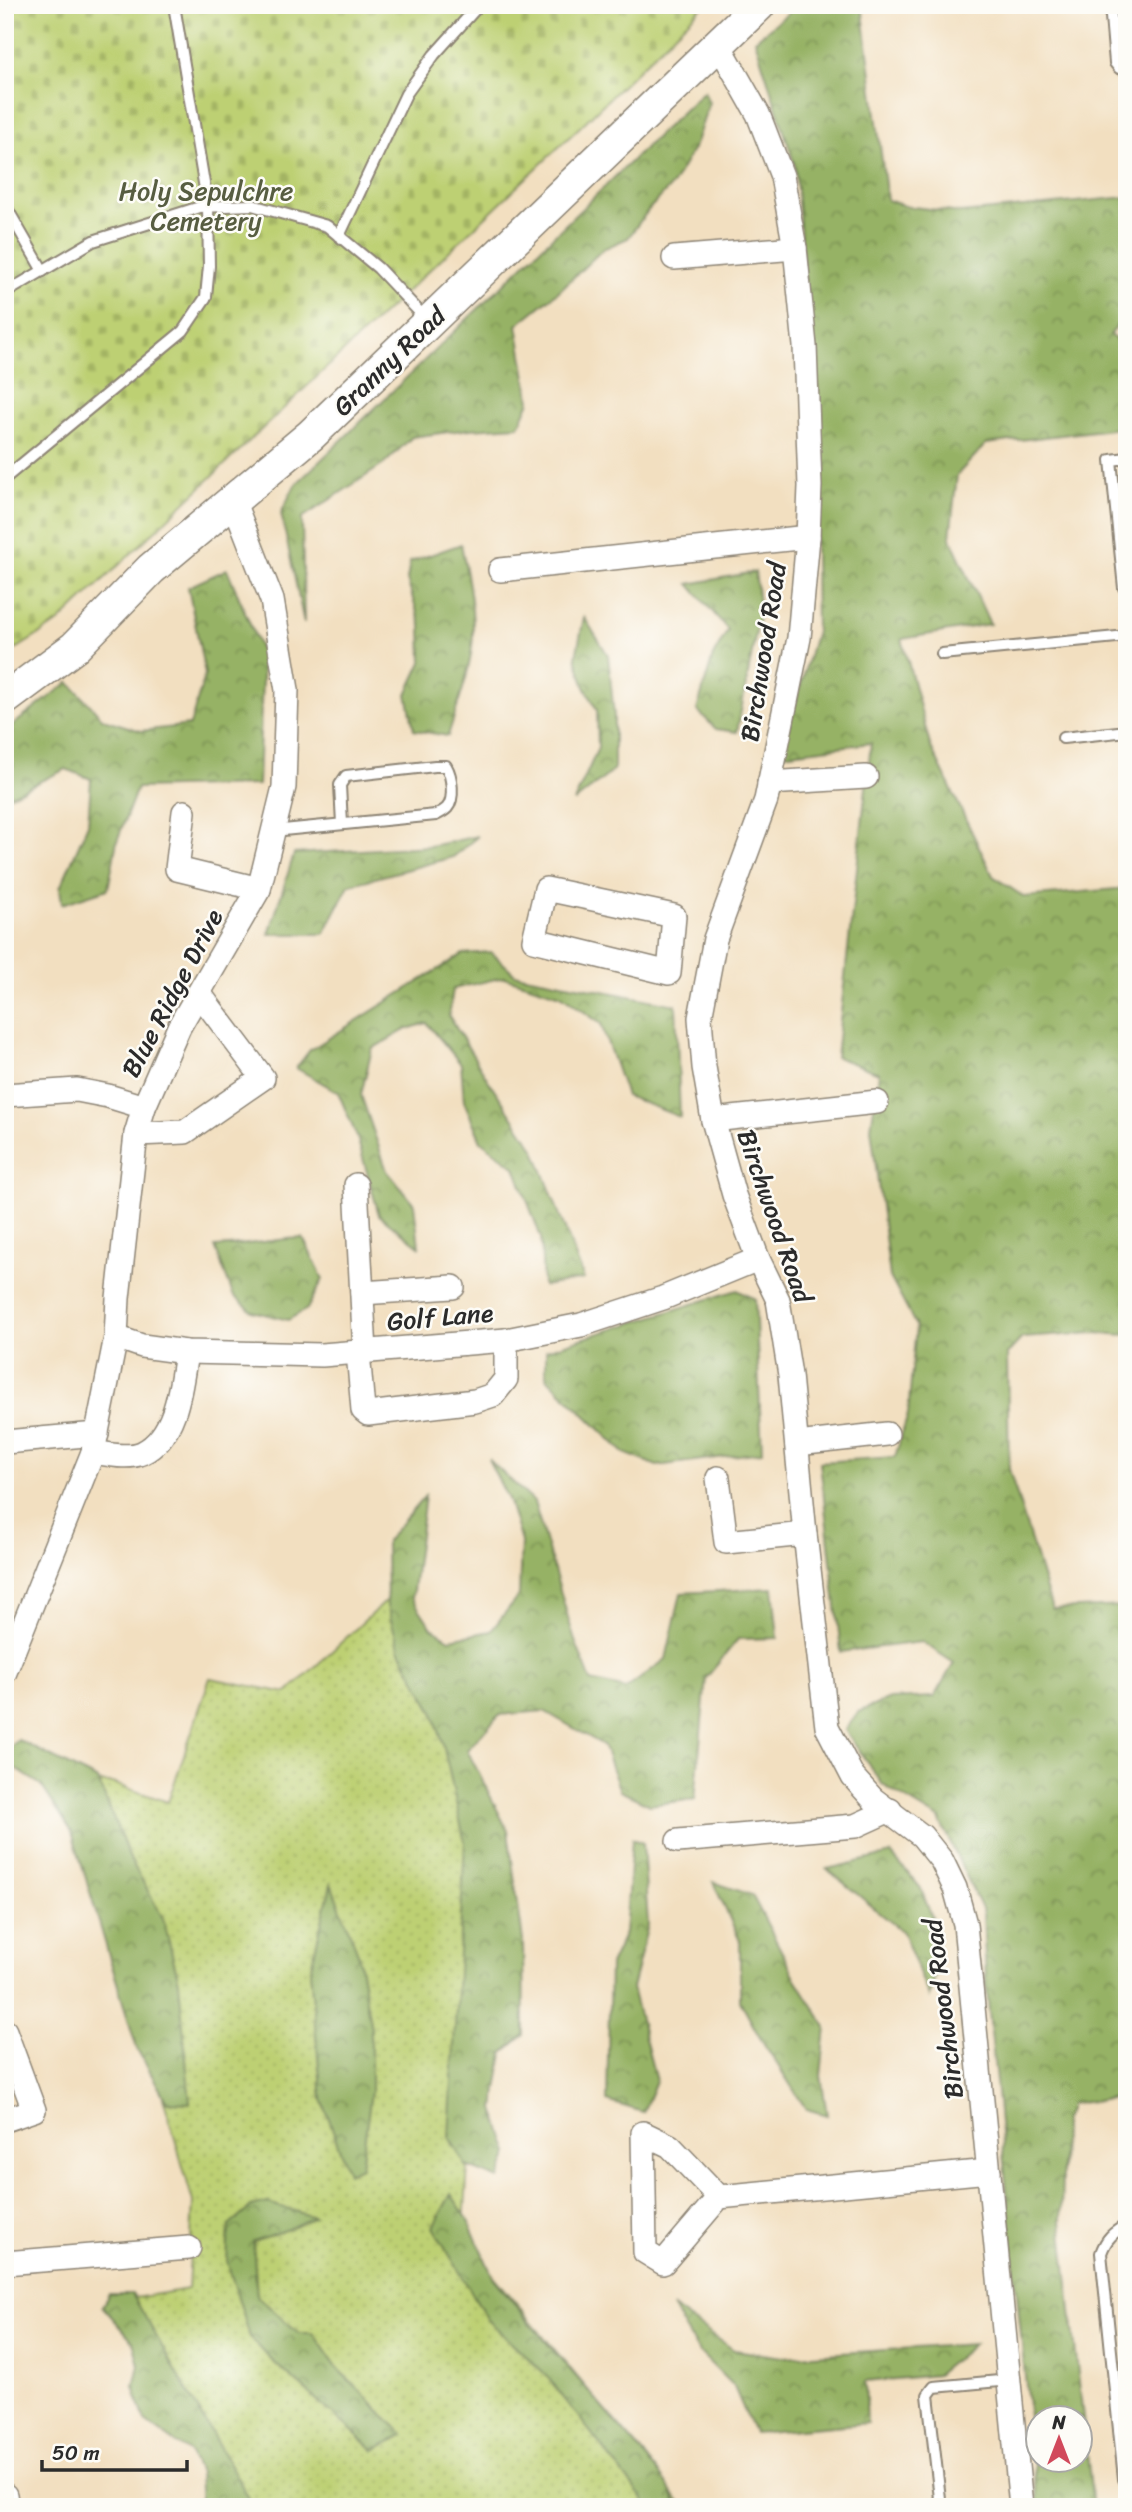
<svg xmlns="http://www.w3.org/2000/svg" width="1132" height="2512" font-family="Sriracha,sans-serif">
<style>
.grass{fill:url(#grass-dots);stroke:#747e4f;stroke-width:2}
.forest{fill:url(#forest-crowns);stroke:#606e48;stroke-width:2;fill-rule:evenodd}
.cemetery{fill:url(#cemetery-stones);stroke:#747e4f;stroke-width:2}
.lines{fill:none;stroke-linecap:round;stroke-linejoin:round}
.lane-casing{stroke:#8e8576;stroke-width:14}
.street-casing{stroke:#8e8576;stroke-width:26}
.secondary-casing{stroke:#8e8576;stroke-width:35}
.lane{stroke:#fff;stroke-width:10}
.street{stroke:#fff;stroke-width:23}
.secondary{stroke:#fff;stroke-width:32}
.labels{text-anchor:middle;stroke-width:5;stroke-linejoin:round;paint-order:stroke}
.park-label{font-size:26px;fill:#575d41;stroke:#fdfcf7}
.street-label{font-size:26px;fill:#2b2b2b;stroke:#fdfcf7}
</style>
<defs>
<pattern id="grass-dots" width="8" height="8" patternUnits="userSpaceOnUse" patternTransform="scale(1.75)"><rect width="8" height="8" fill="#bdd073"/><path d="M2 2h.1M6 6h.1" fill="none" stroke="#a3b364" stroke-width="1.8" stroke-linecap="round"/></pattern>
<pattern id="forest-crowns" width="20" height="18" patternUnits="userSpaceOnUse" patternTransform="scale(1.75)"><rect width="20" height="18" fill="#96b265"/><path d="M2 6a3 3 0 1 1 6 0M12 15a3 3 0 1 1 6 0" fill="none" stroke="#7b9153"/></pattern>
<pattern id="cemetery-stones" width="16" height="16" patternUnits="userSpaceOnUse" patternTransform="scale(1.75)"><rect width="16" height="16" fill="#bdd073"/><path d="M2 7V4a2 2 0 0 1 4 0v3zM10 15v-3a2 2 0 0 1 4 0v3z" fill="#a3b364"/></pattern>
</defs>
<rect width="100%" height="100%" fill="#fdfcf7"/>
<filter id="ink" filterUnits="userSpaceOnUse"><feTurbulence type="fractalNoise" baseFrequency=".0143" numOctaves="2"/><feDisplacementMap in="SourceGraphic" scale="14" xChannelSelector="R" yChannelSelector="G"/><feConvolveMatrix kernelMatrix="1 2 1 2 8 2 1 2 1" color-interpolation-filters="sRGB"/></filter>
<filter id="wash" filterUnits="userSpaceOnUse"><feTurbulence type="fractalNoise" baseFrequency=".00686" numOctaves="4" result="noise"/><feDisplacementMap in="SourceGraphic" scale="28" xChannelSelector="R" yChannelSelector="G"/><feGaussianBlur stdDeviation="1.57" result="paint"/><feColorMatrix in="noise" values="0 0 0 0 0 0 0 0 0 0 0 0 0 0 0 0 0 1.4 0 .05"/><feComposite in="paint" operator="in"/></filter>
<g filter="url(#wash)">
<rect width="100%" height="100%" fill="#f2dfc0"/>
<polygon class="grass" points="395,1592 490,1852 463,2238 684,2507 232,2507 117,2301 188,2289 193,2202 73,1782 112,1783 168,1802 210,1678 287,1693"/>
<g class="forest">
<path d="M798,5H862L887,200L905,206L961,213L1127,197V312L1110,335L1127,349V427L986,444L957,475L950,537L990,624L902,639L930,745L993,876L1024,897L1127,888V1335L1094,1333L1022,1338L1007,1354L1009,1469L1052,1609L1127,1606V2097L1070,2104L1063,2122L1061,2221L1093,2507H1038L986,1981L983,1911L939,1819L883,1785L845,1730L858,1712L890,1699L934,1697L954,1663L922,1642L841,1652L820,1462L895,1457L908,1414L916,1326L890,1277L871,1128L879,1073L836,1057L871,743L781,754L816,631L813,382L795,166L755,40ZM1038,2418H1080V2460H1038Z"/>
<polygon points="704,91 709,103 695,145 673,184 650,208 628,238 603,249 559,291 517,325 530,401 519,426 470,429 412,437 384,464 302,518 304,623 281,513 295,485"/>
<path d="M461,544C467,573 473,602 473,631C473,666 458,703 448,736L414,730L407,694L422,662L421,625L407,580L410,562Z"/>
<polygon points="227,569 263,655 258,785 137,788 117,841 108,889 62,904 60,888 88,824 91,779 66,769 5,798 5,731 69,682 103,719 141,731 190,725 205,674 188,587"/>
<polygon points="755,572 760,611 737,732 716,729 697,710 713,656 728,630 689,584"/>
<polygon points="584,617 608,655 614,715 614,770 574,802 598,748 597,710 584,685 576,657"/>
<polygon points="478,836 453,857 349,885 324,934 269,934 294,854 430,846"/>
<polygon points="491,952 515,974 676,1005 680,1117 626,1096 601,1024 561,995 504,977 453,989 449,1016 488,1080 535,1150 584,1279 543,1286 541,1238 515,1167 481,1141 464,1101 461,1064 427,1023 407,1029 372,1049 361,1095 387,1171 414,1204 419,1246 379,1215 357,1137 338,1092 296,1068 310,1050 463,954"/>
<path d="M303,1238L323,1279L307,1309L288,1320L252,1311L233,1295L215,1247C245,1246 273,1239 303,1238Z"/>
<polygon points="737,1290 755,1299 762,1452 657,1466 624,1453 546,1377 546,1350"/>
<polygon points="488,1459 534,1502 574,1638 591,1681 626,1689 666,1659 681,1593 773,1588 778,1638 738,1639 706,1678 695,1799 650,1805 620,1791 603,1745 544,1711 499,1715 467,1750 508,1831 523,1941 524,2035 503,2053 494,2109 509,2153 499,2179 466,2166 449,2137 465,1843 443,1744 433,1712 400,1651 387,1606 386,1541 425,1496 412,1598 432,1628 450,1639 491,1631 519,1595 521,1542 508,1499"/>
<polygon points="18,1740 98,1780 130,1859 163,1918 179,1982 190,2103 167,2102 137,2049 72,1832 41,1785 5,1762 5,1752"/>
<polygon points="632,1839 643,1843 648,1925 632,1988 656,2081 643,2112 607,2101 610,1965 625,1933"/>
<polygon points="891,1854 920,1887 932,1917 938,1967 929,1997 903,1932 827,1869"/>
<polygon points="713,1882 752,1895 796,1979 826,2027 821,2076 827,2115 806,2109 759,2036 740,2001 740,1941"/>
<polygon points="331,1884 358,1953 371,2029 371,2092 361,2167 348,2173 322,2099 310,1971"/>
<polygon points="451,2194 467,2218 493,2277 534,2328 646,2457 671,2490 678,2507 649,2507 545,2374 488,2320 433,2227"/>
<polygon points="268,2203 314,2217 288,2229 253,2241 257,2296 299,2333 313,2333 338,2369 404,2435 374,2450 270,2359 250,2337 227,2261 229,2226 251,2207"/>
<polygon points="109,2294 132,2294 254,2507 201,2507 199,2473 190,2453 145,2421 134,2387 139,2365 133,2341 102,2306"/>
<polygon points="672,2307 734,2350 783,2357 974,2344 936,2375 865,2382 867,2423 754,2433 734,2387 698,2351"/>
</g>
<polygon class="cemetery" points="5,5 704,5 583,124 59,622 5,656"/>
</g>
<g filter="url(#ink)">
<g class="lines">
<defs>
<g id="lane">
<polyline points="1110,5 1115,63 1119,68 1127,69"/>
<polyline points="5,205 43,271"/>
<polyline points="339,236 406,94 434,55 479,5"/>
<polyline points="5,293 93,241 200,207 252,205 327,226 378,268 426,319"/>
<polyline points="5,478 183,331 206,297 209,266 208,207 174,5"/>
<polyline points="1124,588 1111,460 1127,458"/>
<polyline points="942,654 1127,636"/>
<polyline points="1063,738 1127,731"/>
<path d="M273,831L436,815C440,813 444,811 447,808C455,799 452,776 446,766H435L346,776L340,785L342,824"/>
<path d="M1127,2225C1113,2232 1106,2239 1101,2253L1124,2479L1127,2485"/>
<polyline points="941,2507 928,2395 934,2387 1010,2380"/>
</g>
<g id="street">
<polyline points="719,45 758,114 782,176 795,248 805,346 810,486 808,537 799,638 766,800 715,939 700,1018 704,1067 713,1120 734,1195 758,1259 778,1300 790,1375 805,1534 827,1727 853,1777 873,1799 922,1836 942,1861 955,1888 965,1924 1021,2507"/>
<polyline points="674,258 795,248"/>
<polyline points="500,570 808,537"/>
<polyline points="769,783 866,777"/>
<polyline points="184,812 177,869 259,889"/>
<polygon points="546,889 674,916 669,973 534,940"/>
<polyline points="5,1095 77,1090 108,1096 144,1107"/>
<polyline points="713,1120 877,1102"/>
<polyline points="136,1134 185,1132 263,1078 199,993"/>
<polyline points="356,1185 365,1352"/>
<polyline points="362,1293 453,1287"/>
<polyline points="116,1337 142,1346 186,1352 322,1355 506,1340 581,1325 663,1298 758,1259"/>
<polyline points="358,1352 363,1410 368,1414 475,1401 493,1395 506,1379 506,1340"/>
<polyline points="5,1442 97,1434"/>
<polyline points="797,1444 887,1434"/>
<path d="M93,1452C108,1454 128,1459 142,1453C177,1436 181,1385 186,1352"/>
<polyline points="718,1478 726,1542 805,1534"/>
<polyline points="5,1672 93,1452 116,1337 118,1298 136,1134 144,1107 179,1027 259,889 284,787 287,690 272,600 233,500"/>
<polyline points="678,1841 855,1826 890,1810"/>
<polyline points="5,2031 34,2110 5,2120"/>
<polyline points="719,2197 663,2263 645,2252 643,2133 670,2146 719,2197 989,2171"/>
<polyline points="5,2263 189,2248"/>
<polyline points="5,2495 7,2507"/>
</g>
<polyline id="secondary" points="5,699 75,647 151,569 311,435 759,5"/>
</defs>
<use href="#lane" class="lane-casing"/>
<use href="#street" class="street-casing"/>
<use href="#secondary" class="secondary-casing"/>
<use href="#lane" class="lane"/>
<use href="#street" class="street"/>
<use href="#secondary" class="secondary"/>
</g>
</g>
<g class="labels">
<g class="park-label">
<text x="206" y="200">Holy Sepulchre<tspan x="206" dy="30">Cemetery</tspan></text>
</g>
<g class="street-label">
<text transform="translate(389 361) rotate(-44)" y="9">Granny Road</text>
<text transform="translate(763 652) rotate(-81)" y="9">Birchwood Road</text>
<text transform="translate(172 993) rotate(-62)" y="9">Blue Ridge Drive</text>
<text transform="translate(775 1216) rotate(71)" y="9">Birchwood Road</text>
<text transform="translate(440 1317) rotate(-5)" y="9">Golf Lane</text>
<text transform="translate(943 2009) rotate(-97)" y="9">Birchwood Road</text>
</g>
</g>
<rect width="1132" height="2512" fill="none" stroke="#fdfcf7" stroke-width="28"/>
<g transform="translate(1059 2439)"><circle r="33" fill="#fdfcf7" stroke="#a9a8a5" stroke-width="2"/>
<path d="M0-5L12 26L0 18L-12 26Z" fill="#d1495b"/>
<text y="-10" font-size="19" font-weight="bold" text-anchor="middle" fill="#2b2b2b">N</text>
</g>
<path d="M42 2460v10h145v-10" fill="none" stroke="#2b2b2b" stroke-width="3.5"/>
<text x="52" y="2460" font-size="21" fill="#2b2b2b" stroke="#fdfcf7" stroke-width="5" paint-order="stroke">50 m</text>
</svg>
